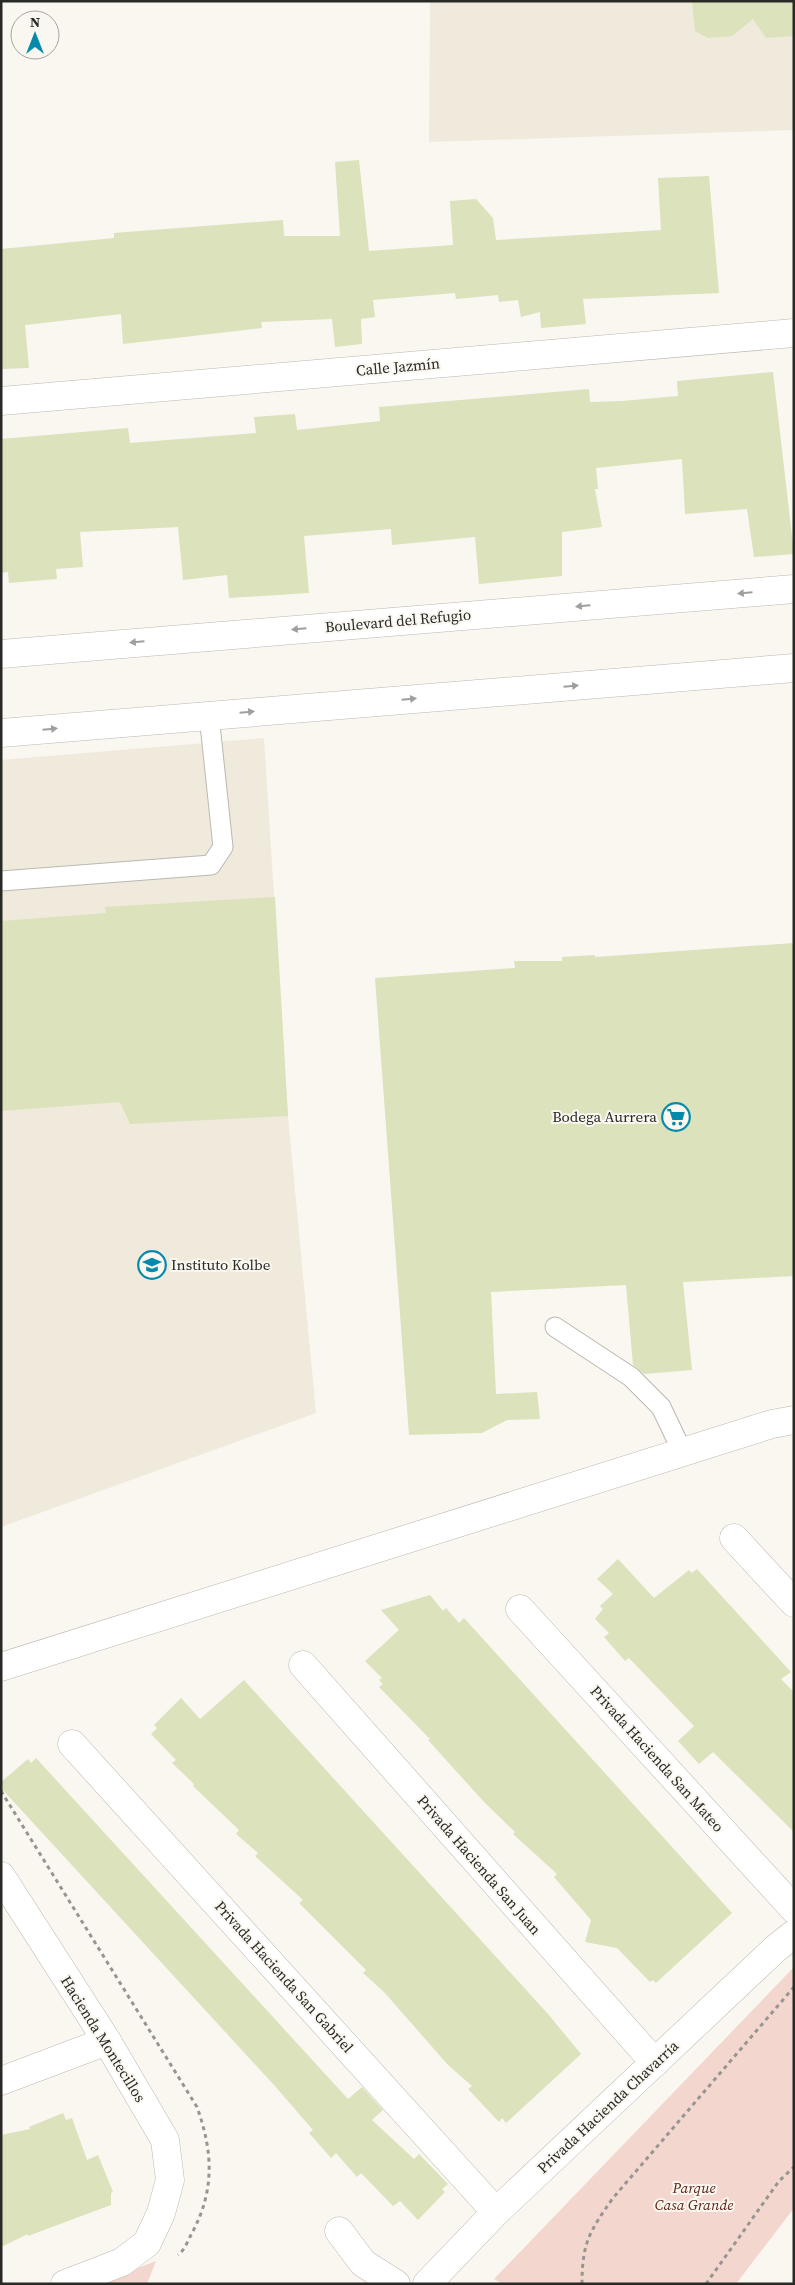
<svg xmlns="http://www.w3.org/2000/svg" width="795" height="2285" font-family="'Source Serif 4',serif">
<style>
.built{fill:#efeadc}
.green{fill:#f3d7cf}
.building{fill:#dbe2bc}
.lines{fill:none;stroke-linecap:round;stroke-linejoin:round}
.lane-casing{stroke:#bab8b1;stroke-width:21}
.street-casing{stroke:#bab8b1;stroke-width:29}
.secondary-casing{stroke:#bab8b1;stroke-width:29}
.primary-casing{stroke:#bab8b1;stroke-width:29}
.path{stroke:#979590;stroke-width:3;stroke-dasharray:4 4;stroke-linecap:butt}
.lane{stroke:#fff;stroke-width:19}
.street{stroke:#fff;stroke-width:28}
.secondary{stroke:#fff;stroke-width:28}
.primary{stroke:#fff;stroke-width:28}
.oneway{fill:#9f9f9d}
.labels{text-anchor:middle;stroke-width:4;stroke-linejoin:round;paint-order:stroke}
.street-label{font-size:15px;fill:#292926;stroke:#faf7f0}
.poi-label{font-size:15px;fill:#292926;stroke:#faf7f0;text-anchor:end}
.park-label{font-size:15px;font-style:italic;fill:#5b2717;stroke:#faf7f0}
</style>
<rect width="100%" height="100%" fill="#faf7f0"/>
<g class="built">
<polygon points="430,1 794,1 794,130 429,142"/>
<polygon points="264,738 288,1116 316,1413 1,1527 1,760"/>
</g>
<g class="green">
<polygon points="794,1967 794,2208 736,2284 502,2284 494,2279"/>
<polygon points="156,2261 147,2284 96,2284"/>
</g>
<g class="building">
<polygon points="692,1 794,1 794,36 766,38 753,19 732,36 708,38 695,31"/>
<polygon points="359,160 369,251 453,245 450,201 476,199 493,218 496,240 661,230 658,178 709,176 719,293 583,299 586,324 541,328 540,312 521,317 518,300 499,302 498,295 456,299 455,293 373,300 375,317 361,319 362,344 335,347 332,319 261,322 262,328 123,344 121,314 25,325 29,368 1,369 1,249 114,238 114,233 283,220 284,236 340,236 335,162"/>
<polygon points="773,372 794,554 754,557 747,509 685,514 682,459 596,468 598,489 595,489 602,527 562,532 562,576 479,584 475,537 392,545 391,529 304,536 309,593 229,598 227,575 183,580 178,527 80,532 83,567 56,569 57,579 9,583 8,572 1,573 1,439 128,428 130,443 256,433 254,417 295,414 297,430 380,421 379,407 589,389 590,402 622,401 678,396 677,381"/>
<polygon points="275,897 288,1116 130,1124 120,1102 1,1111 1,921 106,913 105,907"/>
<polygon points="794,943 794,1276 683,1282 692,1370 644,1374 633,1365 626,1285 491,1292 496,1394 537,1392 540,1419 507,1420 482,1433 409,1435 375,978 515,968 514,961 562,961 562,957 595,955 595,957"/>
<polygon points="618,1559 654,1598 689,1570 692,1573 697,1569 791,1672 781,1679 794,1692 794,1832 713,1752 699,1764 678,1741 694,1726 629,1658 625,1661 604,1637 609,1633 595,1619 603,1609 600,1606 613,1594 597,1579"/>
<polygon points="430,1595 443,1611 446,1608 459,1623 464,1618 732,1913 656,1983 653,1980 650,1982 617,1948 585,1942 591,1920 554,1877 557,1874 513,1834 515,1832 484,1802 428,1740 430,1739 379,1687 383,1684 379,1680 382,1678 365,1661 399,1630 381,1610"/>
<polygon points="244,1680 548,2014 581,2054 506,2123 502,2118 499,2122 468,2089 472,2086 448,2065 384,1992 363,1973 366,1970 299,1903 303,1900 255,1856 258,1853 236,1834 239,1830 193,1786 194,1784 172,1763 176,1760 151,1734 157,1728 154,1725 181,1698 200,1719"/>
<polygon points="36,1758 348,2099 362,2087 383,2110 372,2120 414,2159 419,2154 448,2184 442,2189 445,2192 418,2220 400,2201 393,2206 361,2173 357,2177 336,2153 331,2158 309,2133 313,2130 274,2085 1,1788 1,1782 28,1759 31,1763"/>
<polygon points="63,2113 66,2120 72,2118 87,2160 98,2155 113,2192 111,2193 111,2205 28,2236 28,2234 1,2247 1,2135 30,2129 29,2127"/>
</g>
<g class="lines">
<defs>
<g id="lane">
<polyline points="1,881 211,865 223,847 209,715"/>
<polyline points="555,1327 631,1377 661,1407 683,1453"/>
</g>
<g id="street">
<polyline points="1,401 794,333"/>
<polyline points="734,1538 794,1603"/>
<polyline points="520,1609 794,1909"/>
<polyline points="303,1665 655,2063"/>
<polyline points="72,1744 496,2212"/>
<polyline points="1,1876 107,2041 165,2140 170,2180 161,2213 147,2243 122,2262 65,2284"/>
<polyline points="1,2081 107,2041"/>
<polyline points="339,2231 363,2263 396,2284"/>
<polyline points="427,2284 496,2212 775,1949 794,1934"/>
</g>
<polyline id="secondary" points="1,1667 772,1424 794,1420"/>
<g id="primary">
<polyline points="1,654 794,589"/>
<polyline points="1,733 794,668"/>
</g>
</defs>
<use href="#lane" class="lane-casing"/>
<use href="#street" class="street-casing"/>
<use href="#secondary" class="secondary-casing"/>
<use href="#primary" class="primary-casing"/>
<g class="path">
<path d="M1,1791L197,2107C213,2152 215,2190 192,2233C188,2240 185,2250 178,2255"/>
<path d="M582,2284C582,2242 590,2231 613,2198L794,1987"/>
<polyline points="706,2284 779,2181 794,2167"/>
</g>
<use href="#lane" class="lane"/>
<use href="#street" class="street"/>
<use href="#secondary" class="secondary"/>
<use href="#primary" class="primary"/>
</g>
<defs><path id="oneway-solid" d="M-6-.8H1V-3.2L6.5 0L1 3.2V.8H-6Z" transform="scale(1.25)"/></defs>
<g class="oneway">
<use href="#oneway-solid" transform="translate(745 593) rotate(175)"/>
<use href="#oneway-solid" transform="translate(583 606) rotate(175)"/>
<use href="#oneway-solid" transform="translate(299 629) rotate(175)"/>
<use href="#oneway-solid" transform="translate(137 642) rotate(175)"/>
<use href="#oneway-solid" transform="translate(571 686) rotate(-5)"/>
<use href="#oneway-solid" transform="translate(409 699) rotate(-5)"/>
<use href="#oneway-solid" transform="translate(247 712) rotate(-5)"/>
<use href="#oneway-solid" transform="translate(50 729) rotate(-5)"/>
</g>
<defs>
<symbol id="supermarket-ring" viewBox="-11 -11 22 22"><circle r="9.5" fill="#faf7f0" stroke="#068aab" stroke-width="1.5"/><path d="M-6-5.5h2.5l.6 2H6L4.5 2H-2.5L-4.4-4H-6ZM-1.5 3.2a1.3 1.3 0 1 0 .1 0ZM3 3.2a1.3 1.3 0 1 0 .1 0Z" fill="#068aab"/></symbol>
<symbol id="school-ring" viewBox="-11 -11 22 22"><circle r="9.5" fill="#faf7f0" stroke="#068aab" stroke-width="1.5"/><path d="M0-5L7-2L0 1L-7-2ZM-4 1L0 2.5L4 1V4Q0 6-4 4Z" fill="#068aab"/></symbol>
</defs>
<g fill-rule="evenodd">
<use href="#supermarket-ring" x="660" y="1101" width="32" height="32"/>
<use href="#school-ring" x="136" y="1249" width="32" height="32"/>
</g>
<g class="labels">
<g class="street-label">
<text transform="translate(398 367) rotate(-5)" y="5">Calle Jazmín</text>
<text transform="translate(398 621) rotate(-5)" y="5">Boulevard del Refugio</text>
<text transform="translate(657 1759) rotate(48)" y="5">Privada Hacienda San Mateo</text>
<text transform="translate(479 1865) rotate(49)" y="5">Privada Hacienda San Juan</text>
<text transform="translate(284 1977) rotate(48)" y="5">Privada Hacienda San Gabriel</text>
<text transform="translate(103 2039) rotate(58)" y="5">Hacienda Montecillos</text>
<text transform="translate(608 2107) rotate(-43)" y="5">Privada Hacienda Chavarría</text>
</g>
<g class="poi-label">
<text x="657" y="1122">Bodega Aurrera</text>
<text x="171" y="1270" text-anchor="start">Instituto Kolbe</text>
</g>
<g class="park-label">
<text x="694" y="2193">Parque<tspan x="694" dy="17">Casa Grande</tspan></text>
</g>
</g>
<rect width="795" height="2285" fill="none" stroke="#292926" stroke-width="5"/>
<g transform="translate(35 35)"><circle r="24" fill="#faf7f0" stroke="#a6a59f"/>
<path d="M0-4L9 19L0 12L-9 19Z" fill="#068aab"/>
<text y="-8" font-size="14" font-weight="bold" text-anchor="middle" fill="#292926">N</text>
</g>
</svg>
